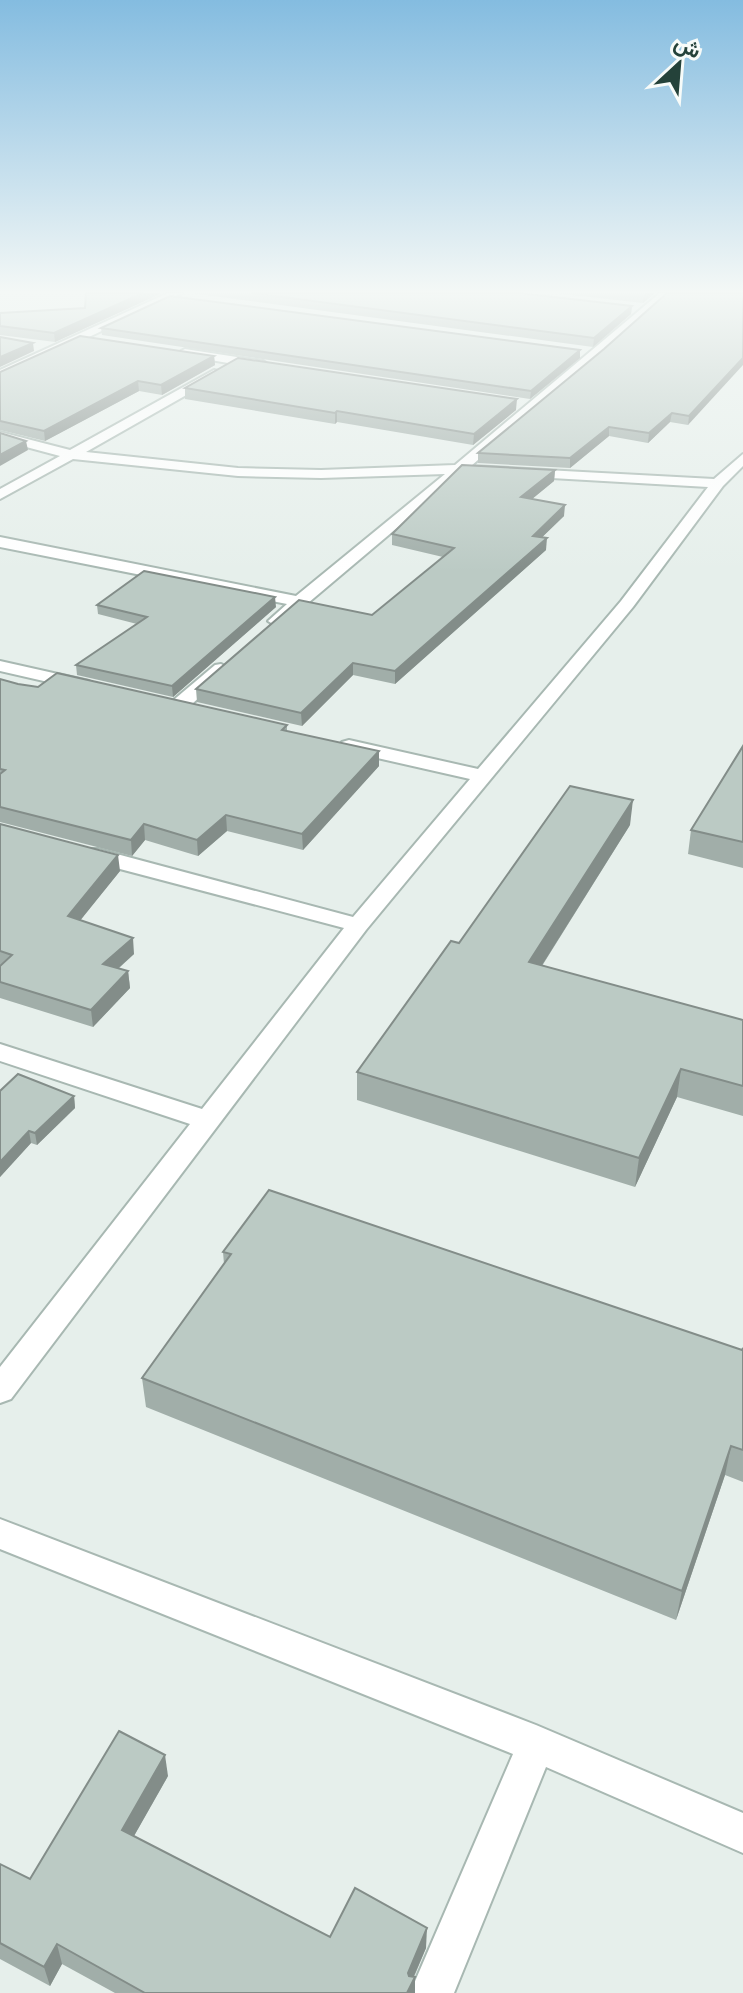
<svg xmlns="http://www.w3.org/2000/svg" width="743" height="1993" font-family="Mulish,Vazirmatn,sans-serif">
<style>
.lines{fill:none;stroke-linecap:round;stroke-linejoin:round}
.street-casing{stroke:#a8b8b2;stroke-width:4}
.street{fill:#fff;fill-rule:evenodd}
.wall{fill:#a1aea9}
.shaded-wall{fill:#838d89}
.building{fill:#bbcac4;stroke:#838d89;stroke-width:2}
</style>
<rect width="100%" height="100%" fill="#e6efeb"/>
<g class="lines">
<defs>
<g id="street">
<polygon points="168,293 182,293 0,379 0,370"/>
<polygon points="660,293 671,293 471,466 714,479 743,454 743,466 723,486 633,607 366,930 11,1399 0,1403 0,1367 190,1124 0,1061 0,1044 202,1109 344,928 82,859 79,854 82,849 98,849 353,917 470,779 342,750 339,746 342,742 349,740 478,769 621,601 708,487 462,473 282,625 276,626 268,621 287,604 0,547 0,537 296,596 445,474 321,478 238,476 73,459 0,499 0,489 60,456 0,440 0,432 70,450 214,370 218,371 218,377 86,452 238,468 321,470 455,465"/>
<polygon points="185,349 263,361 269,365 263,369 181,355 181,351"/>
<polygon points="0,661 89,681 92,685 83,690 0,671"/>
<polygon points="221,664 230,669 227,673 184,711 170,711 168,707 170,703 215,665"/>
<polygon points="0,1519 536,1725 743,1813 743,1853 546,1767 454,1993 410,1993 513,1754 0,1549"/>
</g>
</defs>
<use href="#street" class="street-casing"/>
<use href="#street" class="street"/>
</g>
<g class="wall">
<polygon points="86,293 162,293 55,342 0,335 0,313 85,308"/>
<polygon points="190,293 519,293 632,306 631,314 593,347"/>
<polygon points="554,293 655,293 643,303"/>
<polygon points="743,293 688,425 670,422 648,443 609,436 570,468 478,463 478,453 604,349"/>
<polygon points="101,328 580,358 530,399 102,335"/>
<polygon points="214,356 215,365 162,395 139,391 45,441 0,430 0,372"/>
<polygon points="185,388 516,410 473,445 337,422 335,424 185,399"/>
<polygon points="555,470 554,481 532,499 564,516 542,537 546,550 395,684 353,675 302,726 197,702 196,689 372,615 443,557 392,545 392,534"/>
<polygon points="97,605 276,607 173,697 77,675 76,665 137,624 98,614"/>
<polygon points="0,679 18,684 287,725 287,731 379,751 379,766 303,850 227,831 198,856 145,840 132,856 0,822"/>
<polygon points="743,746 743,868 688,854 691,830"/>
<polygon points="0,824 120,871 80,920 134,954 118,969 128,971 130,988 93,1027 0,998"/>
<polygon points="630,825 542,966 743,1020 743,1116 677,1097 635,1187 357,1100 357,1072 459,943"/>
<polygon points="0,1091 74,1096 75,1108 37,1145 31,1143 0,1177"/>
<polygon points="223,1252 742,1350 743,1348 743,1482 725,1475 676,1620 146,1407 142,1378 224,1264"/>
<polygon points="168,1776 134,1836 330,1937 426,1948 414,1977 415,1993 115,1993 62,1964 50,1986 0,1959 0,1864 30,1879"/>
</g>
<g class="shaded-wall">
<polygon points="143,293 162,293 55,342 54,333"/>
<polygon points="646,293 655,293 643,303 644,295"/>
<polygon points="632,306 631,314 593,347 594,338"/>
<polygon points="33,343 34,351 0,367 0,357"/>
<polygon points="580,350 580,358 530,399 531,391"/>
<polygon points="214,356 215,365 162,395 161,385"/>
<polygon points="743,358 743,365 688,425 689,416"/>
<polygon points="138,381 139,391 45,441 44,431"/>
<polygon points="517,399 516,410 473,445 474,434"/>
<polygon points="337,411 337,422 335,424 335,413"/>
<polygon points="672,413 670,422 648,443 649,433"/>
<polygon points="609,427 609,436 570,468 570,458"/>
<polygon points="26,441 28,450 0,466 0,455"/>
<polygon points="555,470 554,481 521,508 521,497"/>
<polygon points="565,505 564,516 532,547 533,536"/>
<polygon points="547,538 546,550 395,684 395,671"/>
<polygon points="275,597 276,607 173,697 172,686"/>
<polygon points="353,663 353,675 302,726 301,713"/>
<polygon points="379,751 379,766 303,850 302,834"/>
<polygon points="633,800 630,825 527,989 529,962"/>
<polygon points="226,815 227,831 198,856 197,840"/>
<polygon points="144,824 145,840 132,856 131,840"/>
<polygon points="118,855 120,871 71,932 68,916"/>
<polygon points="133,938 134,954 105,980 103,964"/>
<polygon points="128,971 130,988 93,1027 91,1010"/>
<polygon points="681,1069 677,1097 635,1187 639,1158"/>
<polygon points="74,1096 75,1108 37,1145 35,1133"/>
<polygon points="29,1131 31,1143 0,1177 0,1162"/>
<polygon points="731,1446 725,1475 676,1620 682,1591"/>
<polygon points="165,1755 168,1776 126,1850 122,1830"/>
<polygon points="427,1928 426,1948 407,1992 408,1973"/>
<polygon points="57,1944 62,1964 50,1986 44,1967"/>
<polygon points="415,1977 415,1993 407,1993"/>
</g>
<g class="building">
<polygon points="86,293 143,293 54,333 0,326 0,313 85,308"/>
<polygon points="252,293 519,293 632,306 594,338"/>
<polygon points="667,293 743,293 743,358 689,416 672,413 649,433 609,427 570,458 478,453 604,349"/>
<polygon points="170,296 580,350 531,391 101,328"/>
<polygon points="80,336 214,356 161,385 138,381 44,431 0,421 0,372"/>
<polygon points="0,337 33,343 0,357"/>
<polygon points="238,358 517,399 474,434 337,411 335,413 185,388"/>
<polygon points="0,433 26,441 0,455"/>
<polygon points="462,465 555,470 521,497 565,505 533,536 547,538 395,671 353,663 301,713 196,689 299,600 372,615 454,548 392,534"/>
<polygon points="144,571 275,597 172,686 76,665 147,617 97,605"/>
<polygon points="57,673 287,725 282,730 379,751 302,834 226,815 197,840 144,824 131,840 0,807 0,774 5,770 0,769 0,679 18,684 38,687"/>
<polygon points="743,746 743,842 691,830"/>
<polygon points="570,786 633,800 529,962 743,1020 743,1086 681,1069 639,1158 357,1072 451,941 459,943"/>
<polygon points="0,824 118,855 68,916 133,938 103,964 128,971 91,1010 0,982 0,966 12,955 0,951"/>
<polygon points="18,1074 74,1096 35,1133 29,1131 0,1162 0,1091"/>
<polygon points="269,1190 742,1350 743,1348 743,1450 731,1446 682,1591 142,1378 231,1254 223,1252"/>
<polygon points="119,1731 165,1755 122,1830 330,1937 355,1888 427,1928 408,1973 409,1976 415,1977 407,1993 145,1993 57,1944 44,1967 0,1943 0,1864 30,1879"/>
</g>
<linearGradient id="sky" x2="0" y2="1"><stop stop-color="#84bce0"/><stop offset="0.51" stop-color="#f4f8f6"/><stop offset="1" stop-color="#f4f8f6" stop-opacity="0"/></linearGradient>
<rect width="743" height="572" fill="url(#sky)"/>
<g transform="translate(679 64) rotate(26)" stroke="#f7fbf9" stroke-width="6" paint-order="stroke">
<path d="M0-6L14 30L0 20L-14 30Z" fill="#24423a"/>
<text y="-12" font-size="22" font-weight="bold" text-anchor="middle" fill="#24423a">ش</text>
</g>
</svg>
